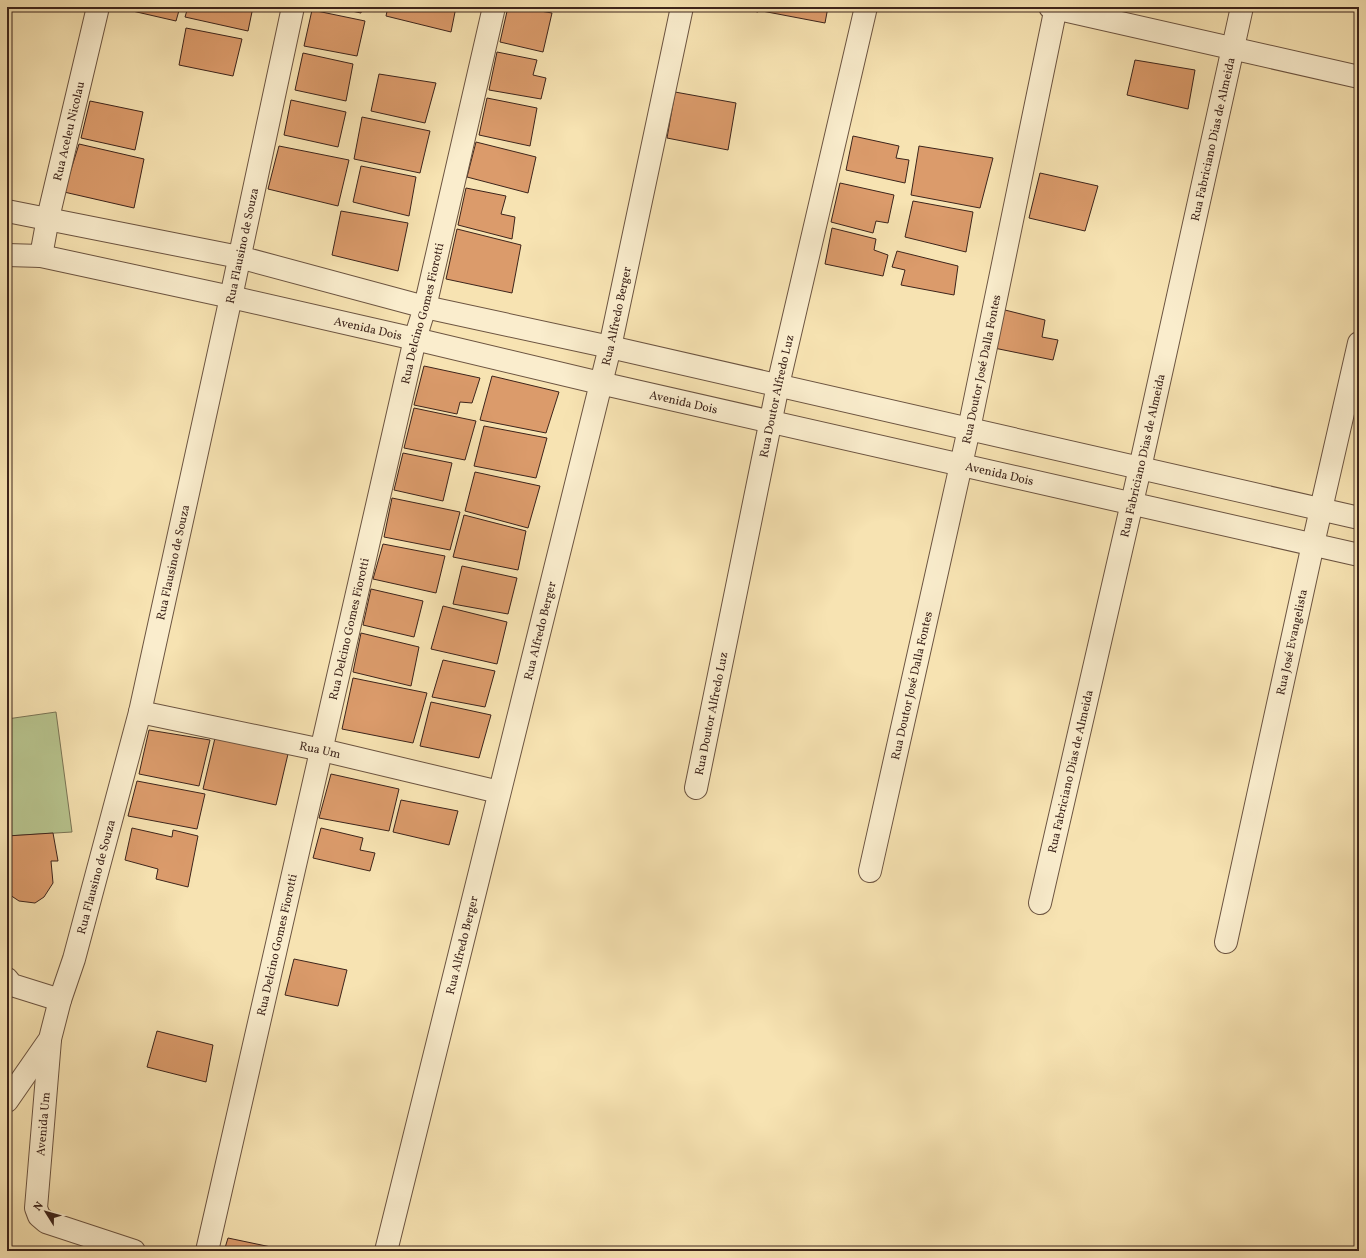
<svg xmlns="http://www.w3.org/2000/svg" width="1366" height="1258" font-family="Vollkorn,serif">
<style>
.green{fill:#b8c58f;stroke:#7a7455}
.building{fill:#db9b6b;stroke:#3d241b}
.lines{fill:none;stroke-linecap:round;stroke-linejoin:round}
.minor-casing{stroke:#6c5441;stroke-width:24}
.minor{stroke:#faedcd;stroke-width:22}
.labels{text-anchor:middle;stroke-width:3;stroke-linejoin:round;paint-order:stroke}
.street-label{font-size:12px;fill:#3d241b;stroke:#faedcd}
</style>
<rect width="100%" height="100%" fill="#f7e3b2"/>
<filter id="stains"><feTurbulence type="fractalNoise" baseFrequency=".005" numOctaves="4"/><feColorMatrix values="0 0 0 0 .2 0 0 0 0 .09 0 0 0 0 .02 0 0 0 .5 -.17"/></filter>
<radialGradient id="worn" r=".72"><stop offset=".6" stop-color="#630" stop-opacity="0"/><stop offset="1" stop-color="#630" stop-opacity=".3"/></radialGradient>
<polygon class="green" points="56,712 72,832 7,836 7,719"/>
<g class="building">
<polygon points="115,7 180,7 176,21"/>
<polygon points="188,7 253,7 248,31 185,17"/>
<polygon points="333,7 362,7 361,13"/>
<polygon points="388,7 456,7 451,32 386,16"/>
<polygon points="508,7 517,7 552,13 543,52 500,42"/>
<polygon points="732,7 759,7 758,12"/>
<polygon points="763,7 828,7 825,23 762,11"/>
<polygon points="312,10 365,21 357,56 304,46"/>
<polygon points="186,28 242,39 233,76 179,65"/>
<polygon points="497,52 537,60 533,75 546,78 541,99 489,90"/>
<polygon points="303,53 353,64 346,101 295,90"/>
<polygon points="1135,60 1195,70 1188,109 1127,95"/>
<polygon points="379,74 436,83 425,123 371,111"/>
<polygon points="675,92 736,103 728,150 667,138"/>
<polygon points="487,98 537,108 530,146 479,135"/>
<polygon points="291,100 346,112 338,147 284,135"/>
<polygon points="90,101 143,112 135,150 81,138"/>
<polygon points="362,117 430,131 420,173 354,159"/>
<polygon points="853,136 899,146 896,158 909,160 905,183 846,170"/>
<polygon points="476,142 536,157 528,193 467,177"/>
<polygon points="79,144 144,159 134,208 64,192"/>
<polygon points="279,146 349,160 338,206 268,189"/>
<polygon points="919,146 993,158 980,208 911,195"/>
<polygon points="361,166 416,177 409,216 353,202"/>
<polygon points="1040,173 1098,186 1085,231 1029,218"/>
<polygon points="840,183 894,195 888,223 876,221 873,233 831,222"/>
<polygon points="466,188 506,196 501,214 515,217 512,239 458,225"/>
<polygon points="913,201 973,212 966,252 905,237"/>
<polygon points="341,211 408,223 398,271 332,255"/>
<polygon points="832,228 876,239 874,250 888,255 883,276 825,264"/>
<polygon points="457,229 521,245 512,293 446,279"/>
<polygon points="897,251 958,266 954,295 901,285 905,270 892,267"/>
<polygon points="1001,309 1045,320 1042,337 1058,340 1053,360 994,348"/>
<polygon points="424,366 480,378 472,403 460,402 457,414 414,405"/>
<polygon points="492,376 559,392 546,433 480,420"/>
<polygon points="414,408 476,421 465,460 404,448"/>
<polygon points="484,426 547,438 536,478 474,466"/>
<polygon points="403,453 452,463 443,501 394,490"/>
<polygon points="475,472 540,486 528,528 465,511"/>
<polygon points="392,498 460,512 450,550 384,537"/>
<polygon points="464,515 526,531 518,570 453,557"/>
<polygon points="383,544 445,556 436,593 373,579"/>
<polygon points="462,566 517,578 508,614 453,604"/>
<polygon points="371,589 423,601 414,637 363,625"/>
<polygon points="443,606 507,622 497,664 431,649"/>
<polygon points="361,633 419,647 411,686 353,672"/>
<polygon points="443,660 495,671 485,707 432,697"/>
<polygon points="353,678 427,693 413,743 342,729"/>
<polygon points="431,702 491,715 479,758 420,746"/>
<polygon points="149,730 210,740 199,786 139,774"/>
<polygon points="215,738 288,754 276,805 203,789"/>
<polygon points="331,774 399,789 389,831 319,818"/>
<polygon points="137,781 205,794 197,829 128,816"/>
<polygon points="401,800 458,811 449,845 393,832"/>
<polygon points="132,828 172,837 173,830 198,836 188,887 156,879 158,869 125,860"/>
<polygon points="321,828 363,838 360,850 375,853 370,871 313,858"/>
<polygon points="53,833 58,861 51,861 53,883 44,897 35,903 19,901 10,895 7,883 7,836"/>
<polygon points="294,959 347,970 338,1006 285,995"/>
<polygon points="157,1031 213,1045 206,1082 147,1067"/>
<polygon points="228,1238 290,1251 224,1251"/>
</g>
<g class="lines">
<defs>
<g id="minor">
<polyline points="1050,7 1359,77"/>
<polyline points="7,211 239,257 425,307 610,347 1359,518"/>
<path id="s1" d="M7,255L41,256L231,297L415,339L600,383L1359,555"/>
<path id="s2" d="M41,256L48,218L98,7"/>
<path id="s3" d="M140,712L322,750L499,792"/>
<path id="s4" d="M696,788L778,385L866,7"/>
<path id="s5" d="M870,871L969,429L1056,7"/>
<path id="s6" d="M1040,903L1140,468L1242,7"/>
<path id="s7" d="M1226,942L1313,544L1359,343"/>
<polyline points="7,979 12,985 60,1000"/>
<polyline points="50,1040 36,1208 39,1216 46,1222 134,1251"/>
<path id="s8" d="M7,1101L50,1039L60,1000L74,959L140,712L231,297L293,7"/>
<path id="s9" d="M207,1251L415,339L425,307L494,7"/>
<path id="s10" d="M386,1251L610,347L682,7"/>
</g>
</defs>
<use href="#minor" class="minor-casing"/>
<use href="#minor" class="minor"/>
</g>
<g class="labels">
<g class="street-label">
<text dy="4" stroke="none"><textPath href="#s2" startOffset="128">Rua Aceleu Nicolau</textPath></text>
<text dy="4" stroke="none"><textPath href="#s6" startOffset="783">Rua Fabriciano Dias de Almeida</textPath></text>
<text dy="4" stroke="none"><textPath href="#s8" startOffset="892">Rua Flausino de Souza</textPath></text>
<text dy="4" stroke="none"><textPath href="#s9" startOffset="962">Rua Delcino Gomes Fiorotti</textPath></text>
<text dy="4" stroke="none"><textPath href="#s10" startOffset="963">Rua Alfredo Berger</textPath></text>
<text dy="4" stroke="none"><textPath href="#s1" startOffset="369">Avenida Dois</textPath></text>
<text dy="4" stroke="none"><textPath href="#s5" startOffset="514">Rua Doutor José Dalla Fontes</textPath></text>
<text dy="4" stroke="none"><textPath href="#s4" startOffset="400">Rua Doutor Alfredo Luz</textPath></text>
<text dy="4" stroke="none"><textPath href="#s1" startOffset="693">Avenida Dois</textPath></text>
<text dy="4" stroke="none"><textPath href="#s6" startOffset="459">Rua Fabriciano Dias de Almeida</textPath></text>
<text dy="4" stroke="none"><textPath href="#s1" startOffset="1017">Avenida Dois</textPath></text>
<text dy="4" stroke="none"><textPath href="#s8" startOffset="568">Rua Flausino de Souza</textPath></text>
<text dy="4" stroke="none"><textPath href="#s9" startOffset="638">Rua Delcino Gomes Fiorotti</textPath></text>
<text dy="4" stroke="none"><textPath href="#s10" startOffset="639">Rua Alfredo Berger</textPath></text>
<text dy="4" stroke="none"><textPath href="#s7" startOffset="307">Rua José Evangelista</textPath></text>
<text dy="4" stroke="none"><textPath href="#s5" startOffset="190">Rua Doutor José Dalla Fontes</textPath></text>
<text dy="4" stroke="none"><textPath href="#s4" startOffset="76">Rua Doutor Alfredo Luz</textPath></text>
<text dy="4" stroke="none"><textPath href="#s3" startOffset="184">Rua Um</textPath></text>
<text dy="4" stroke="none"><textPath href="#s6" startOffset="135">Rua Fabriciano Dias de Almeida</textPath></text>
<text dy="4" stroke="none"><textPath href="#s8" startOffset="244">Rua Flausino de Souza</textPath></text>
<text dy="4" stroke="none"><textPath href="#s9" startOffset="314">Rua Delcino Gomes Fiorotti</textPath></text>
<text dy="4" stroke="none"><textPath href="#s10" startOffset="315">Rua Alfredo Berger</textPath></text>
<text transform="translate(43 1124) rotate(-85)" y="4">Avenida Um</text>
</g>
</g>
<rect width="1366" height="1258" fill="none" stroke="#f7e3b2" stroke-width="24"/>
<rect x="8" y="8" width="1350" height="1242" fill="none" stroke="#3d241b" stroke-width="2"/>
<rect x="12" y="12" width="1342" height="1234" fill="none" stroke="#3d241b"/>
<g transform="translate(46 1212) rotate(307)" stroke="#faedcd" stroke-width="3" paint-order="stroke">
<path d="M0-3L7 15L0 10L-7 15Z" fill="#3d241b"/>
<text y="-6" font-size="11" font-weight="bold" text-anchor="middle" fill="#3d241b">N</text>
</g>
<rect width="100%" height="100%" filter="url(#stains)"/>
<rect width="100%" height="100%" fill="url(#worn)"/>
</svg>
